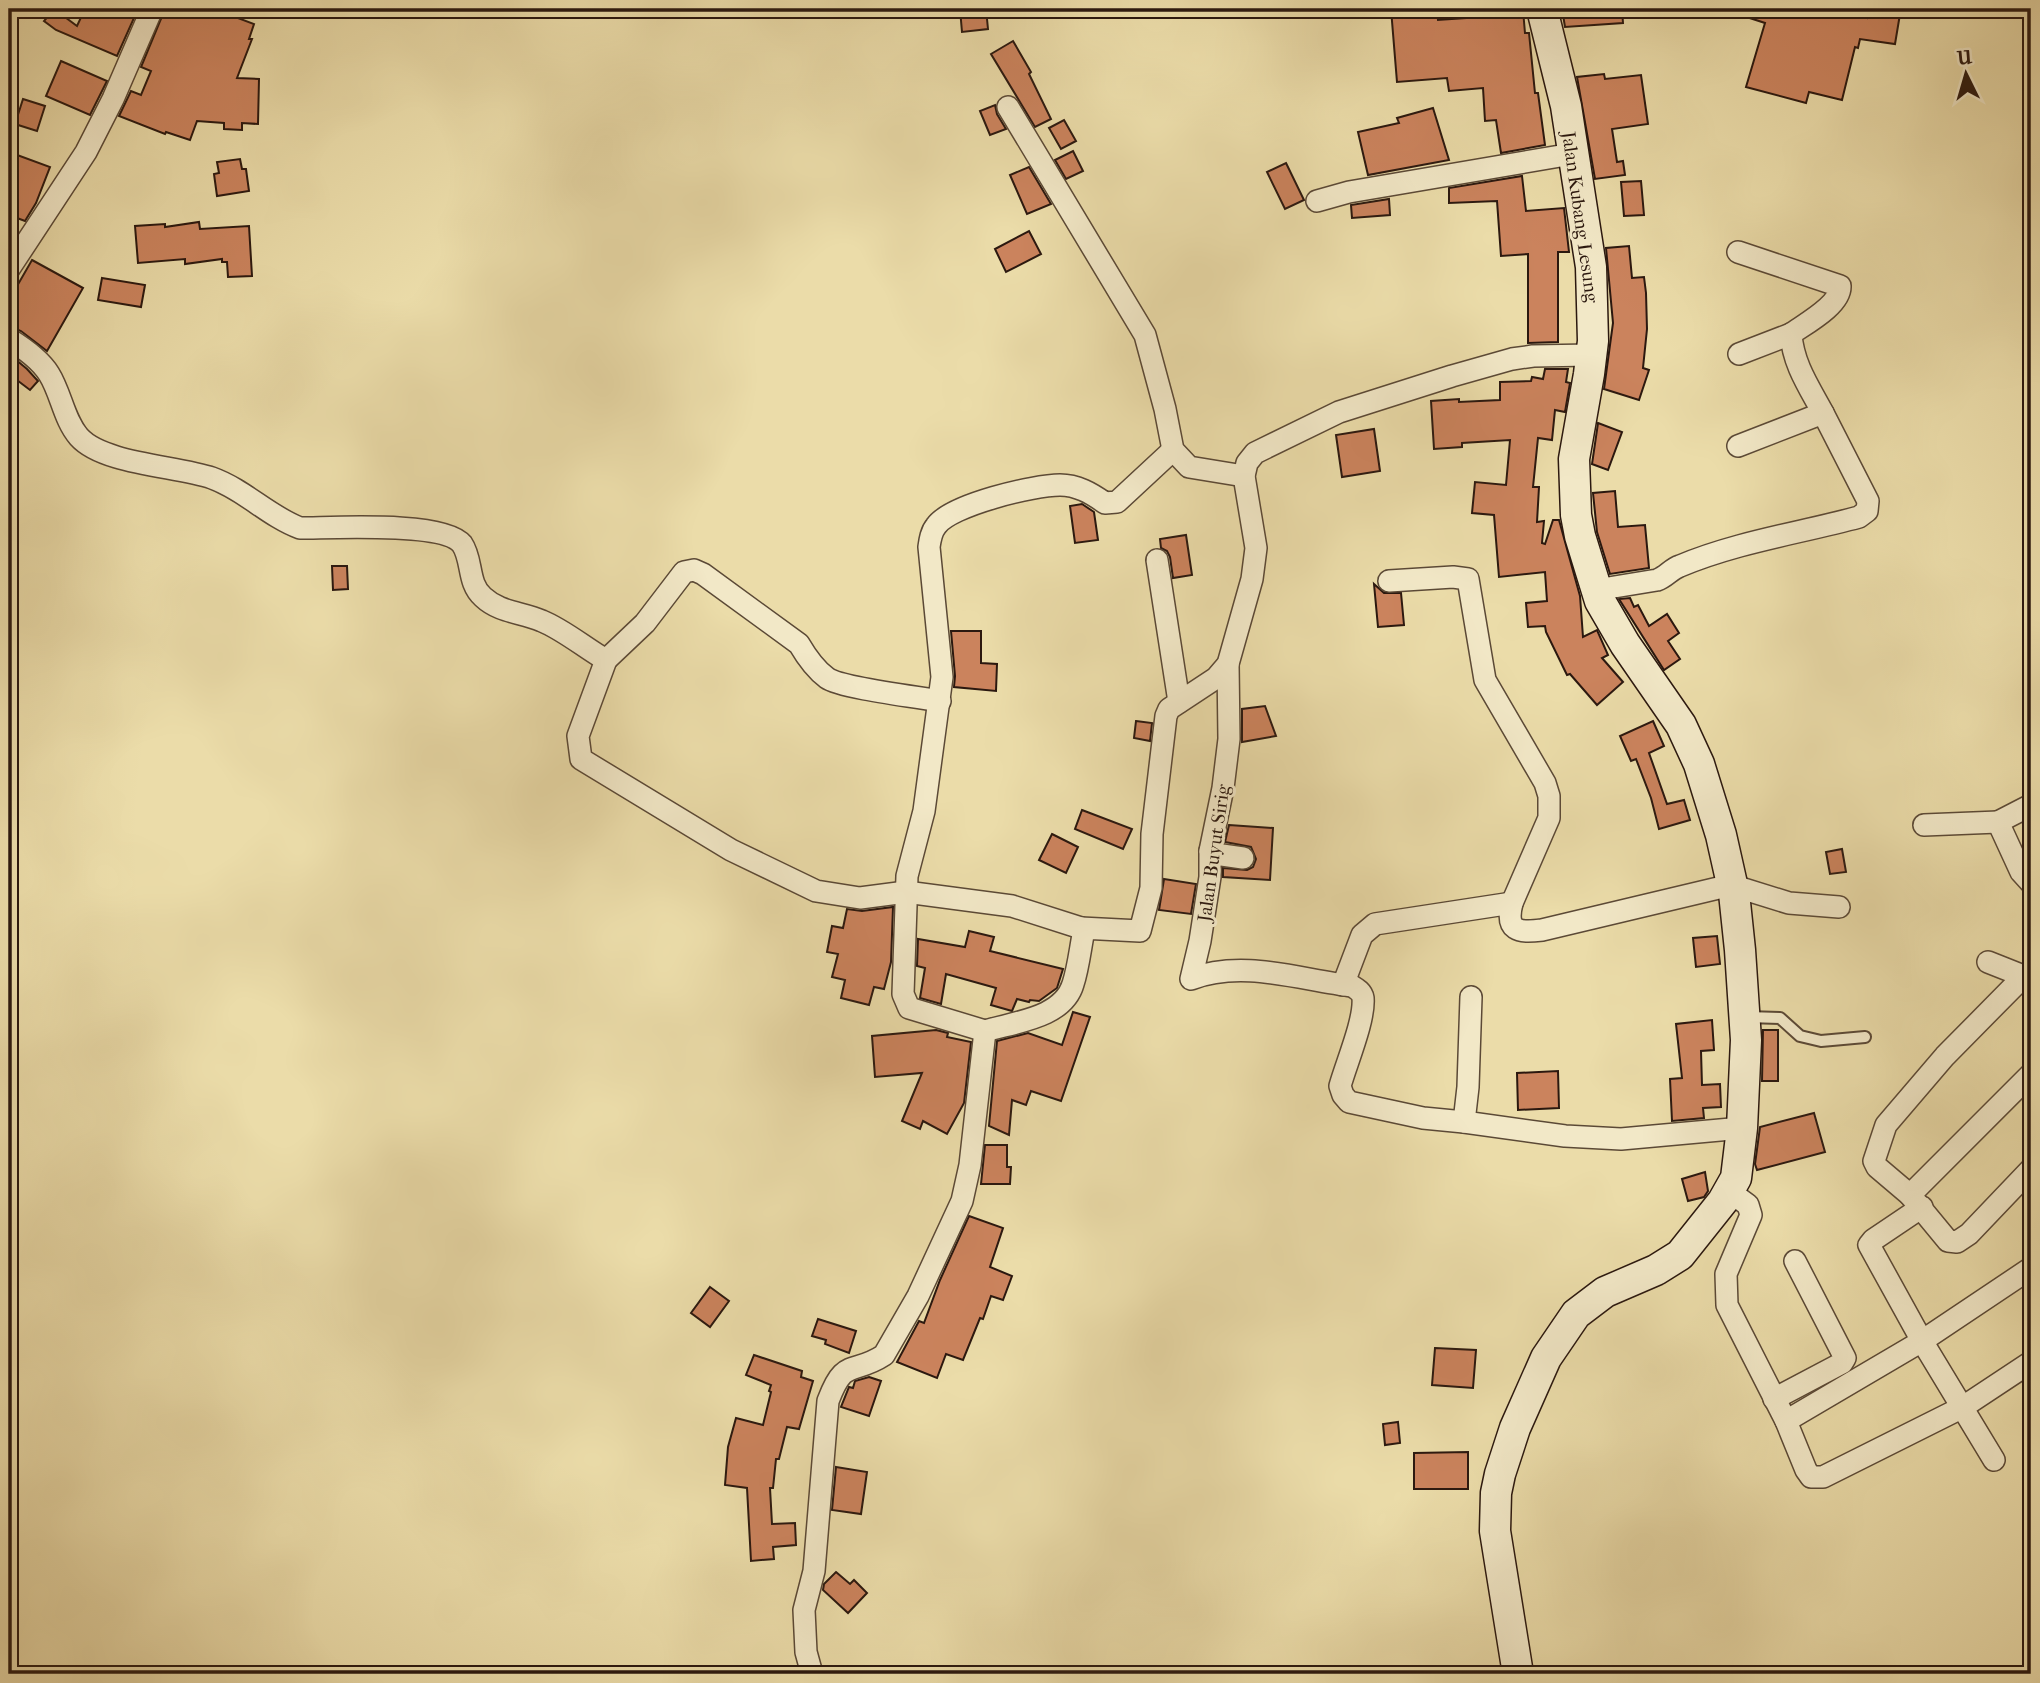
<svg xmlns="http://www.w3.org/2000/svg" width="2040" height="1683" font-family="'IM FELL French Canon',serif">
<style>
.building{fill:#cb835d;stroke:#2b180f;stroke-width:2}
.lines{fill:none;stroke-linecap:round;stroke-linejoin:round}
.lane-casing{stroke:#5b4936;stroke-width:14}
.street-casing{stroke:#5b4936;stroke-width:24}
.secondary-casing{stroke:#2b180f;stroke-width:33}
.lane{stroke:#f2e8c7;stroke-width:10}
.street{stroke:#f2e8c7;stroke-width:21}
.secondary{stroke:#f2e8c7;stroke-width:30}
.labels{text-anchor:middle;stroke-width:6;stroke-linejoin:round;paint-order:stroke}
.street-label{font-size:19px;fill:#2b180f;stroke:#f2e8c7}
</style>
<rect width="100%" height="100%" fill="#ebdca9"/>
<filter id="stains"><feTurbulence type="fractalNoise" baseFrequency=".00286" numOctaves="4"/><feColorMatrix values="0 0 0 0 .2 0 0 0 0 .09 0 0 0 0 .02 0 0 0 .5 -.17"/></filter>
<radialGradient id="worn" r=".72"><stop offset=".6" stop-color="#630" stop-opacity="0"/><stop offset="1" stop-color="#630" stop-opacity=".3"/></radialGradient>
<g class="building">
<polygon points="54,9 77,26 85,9 138,9 117,56 56,30 44,21"/>
<polygon points="165,9 238,9 235,17 254,24 249,39 252,39 237,78 259,79 258,124 242,123 242,130 224,129 224,123 197,121 190,140 166,132 165,134 119,116 131,91 141,95 151,71 141,67"/>
<polygon points="960,9 986,9 988,29 962,32"/>
<polygon points="1391,9 1437,9 1438,20 1495,16 1495,12 1523,10 1525,33 1529,33 1535,93 1538,93 1545,145 1501,153 1496,120 1485,121 1483,88 1449,91 1447,78 1397,82"/>
<polygon points="1562,9 1622,9 1623,23 1565,27"/>
<polygon points="1731,9 1826,9 1867,18 1868,9 1900,14 1895,44 1860,39 1858,48 1855,47 1842,100 1809,92 1806,103 1746,87 1765,23 1731,12"/>
<polygon points="1013,41 1031,72 1029,74 1051,119 1035,127 991,54"/>
<polygon points="61,61 107,81 90,115 46,96"/>
<polygon points="1604,74 1605,79 1641,75 1648,124 1612,129 1617,162 1623,161 1625,175 1595,179 1577,77"/>
<polygon points="23,99 45,106 37,131 15,124"/>
<polygon points="995,105 997,114 1006,129 990,135 980,111"/>
<polygon points="1433,108 1449,160 1368,175 1358,132 1399,123 1397,118"/>
<polygon points="1064,120 1076,141 1061,149 1049,128"/>
<polygon points="1073,151 1083,171 1066,179 1055,160"/>
<polygon points="9,152 50,167 36,203 25,221 9,215"/>
<polygon points="240,159 242,169 246,169 249,191 217,196 214,174 219,173 217,162"/>
<polygon points="1286,163 1304,200 1285,209 1267,172"/>
<polygon points="1029,167 1051,204 1027,214 1010,175"/>
<polygon points="1522,176 1526,211 1564,208 1569,252 1558,252 1558,342 1528,343 1528,254 1501,256 1497,201 1449,203 1449,188"/>
<polygon points="1641,181 1644,215 1624,216 1621,182"/>
<polygon points="1389,199 1390,215 1352,218 1351,205"/>
<polygon points="199,222 200,229 249,226 252,276 228,277 227,262 222,262 222,259 185,264 185,259 138,263 135,226 165,224 165,227"/>
<polygon points="1029,231 1041,254 1006,272 995,249"/>
<polygon points="1629,246 1632,278 1644,277 1646,293 1647,329 1643,368 1649,370 1639,400 1604,389 1613,323 1606,248"/>
<polygon points="32,260 83,288 47,351 21,331 9,326 9,300"/>
<polygon points="102,278 145,285 141,307 98,300"/>
<polygon points="9,354 27,369 38,381 30,390 9,374"/>
<polygon points="1545,369 1568,369 1566,382 1570,383 1565,412 1555,410 1552,440 1538,438 1533,487 1539,487 1537,522 1544,521 1542,543 1545,544 1553,520 1559,520 1580,596 1583,637 1597,630 1608,655 1602,658 1623,682 1597,705 1570,674 1567,675 1546,632 1545,626 1528,627 1526,603 1547,601 1545,572 1499,577 1494,515 1472,513 1475,482 1506,485 1510,440 1462,443 1462,447 1434,449 1431,401 1459,399 1459,402 1500,400 1500,382 1531,381 1532,377 1543,379"/>
<polygon points="1598,423 1622,432 1608,470 1592,464"/>
<polygon points="1374,429 1380,471 1342,477 1336,435"/>
<polygon points="1615,491 1618,527 1645,525 1649,568 1610,574 1597,532 1593,493"/>
<polygon points="1082,504 1094,512 1098,540 1075,543 1070,506"/>
<polygon points="1186,535 1192,575 1173,578 1170,557 1167,551 1161,548 1160,539"/>
<polygon points="332,566 347,566 348,589 333,590"/>
<polygon points="1374,584 1384,593 1401,593 1404,625 1378,627"/>
<polygon points="1630,598 1634,607 1638,605 1649,626 1667,614 1679,633 1668,641 1680,659 1664,670 1619,599"/>
<polygon points="951,631 981,631 981,663 997,664 996,691 954,687 955,676"/>
<polygon points="1265,706 1276,736 1242,742 1242,709"/>
<polygon points="1136,721 1152,723 1150,741 1134,738"/>
<polygon points="1653,721 1664,746 1649,753 1667,804 1684,800 1690,820 1659,829 1651,798 1636,759 1631,761 1620,736"/>
<polygon points="1082,810 1132,829 1123,849 1075,829"/>
<polygon points="1229,825 1273,828 1270,880 1223,877 1223,868 1247,870 1253,867 1256,859 1251,847 1225,842"/>
<polygon points="1052,834 1078,847 1066,873 1039,860"/>
<polygon points="1842,849 1846,872 1830,874 1826,852"/>
<polygon points="1164,879 1196,884 1191,914 1159,910"/>
<polygon points="893,907 891,962 884,989 874,987 869,1005 841,998 845,980 832,977 838,954 827,952 832,926 843,928 847,909 862,911"/>
<polygon points="969,931 994,937 990,951 1063,969 1057,988 1039,1001 1030,1000 1029,1002 1017,999 1012,1011 991,1005 996,988 946,974 941,1004 920,998 925,968 917,966 918,939 965,947"/>
<polygon points="1717,936 1720,964 1696,967 1693,938"/>
<polygon points="1073,1012 1090,1017 1061,1101 1031,1091 1026,1105 1012,1100 1009,1135 989,1126 997,1041 1028,1033 1062,1045"/>
<polygon points="1712,1020 1714,1050 1701,1051 1702,1085 1720,1084 1721,1107 1703,1108 1704,1118 1672,1121 1670,1079 1682,1078 1676,1024"/>
<polygon points="936,1030 948,1033 947,1037 971,1042 964,1103 947,1134 923,1121 920,1129 902,1121 922,1073 875,1077 872,1036"/>
<polygon points="1763,1030 1778,1030 1778,1081 1762,1081"/>
<polygon points="1558,1071 1559,1108 1518,1110 1517,1073"/>
<polygon points="1814,1113 1825,1152 1757,1170 1755,1164 1760,1127"/>
<polygon points="985,1145 1007,1145 1007,1167 1011,1167 1010,1184 981,1184"/>
<polygon points="1705,1172 1708,1191 1704,1197 1688,1201 1682,1179"/>
<polygon points="969,1216 1003,1228 990,1267 1012,1276 1003,1300 991,1296 983,1319 980,1318 963,1360 946,1354 937,1378 897,1362 919,1321 924,1323 940,1280"/>
<polygon points="710,1287 729,1301 710,1327 691,1313"/>
<polygon points="818,1319 856,1331 849,1353 825,1344 826,1340 812,1336"/>
<polygon points="1435,1348 1476,1350 1473,1388 1432,1385"/>
<polygon points="754,1355 802,1371 801,1377 813,1381 799,1429 787,1427 779,1459 776,1459 773,1488 770,1488 772,1524 795,1523 796,1545 773,1547 774,1559 751,1561 747,1488 725,1485 728,1447 736,1418 763,1425 771,1392 769,1391 771,1385 746,1375"/>
<polygon points="869,1377 881,1381 869,1416 841,1407 849,1387 853,1388 855,1381"/>
<polygon points="1398,1422 1400,1443 1385,1445 1383,1424"/>
<polygon points="1468,1452 1468,1489 1414,1489 1414,1453"/>
<polygon points="836,1467 867,1472 861,1514 832,1510"/>
<polygon points="836,1572 850,1584 854,1580 867,1593 848,1613 823,1590 824,1584"/>
</g>
<g class="lines">
<defs>
<polyline id="lane" points="1747,1017 1780,1018 1800,1036 1821,1041 1865,1037"/>
<g id="street">
<polyline points="1008,107 1145,335 1165,409 1173,450 1189,467 1244,476"/>
<polyline points="1317,201 1349,192 1572,154"/>
<path d="M1738,252L1840,286C1841,305 1805,324 1791,334C1793,364 1809,387 1823,413"/>
<polyline points="9,269 86,152 113,99 152,9"/>
<path d="M9,339C22,347 41,361 49,374C61,393 64,420 79,437C103,464 177,466 212,478C245,490 268,516 300,528C332,528 444,521 462,544C473,560 467,583 483,597C500,613 522,612 542,621C564,630 585,648 606,660L578,736L581,759L731,850L816,891L860,898L906,892L1012,906L1081,928"/>
<polyline points="1739,354 1791,334"/>
<polyline points="1157,560 1179,702"/>
<path d="M1389,581L1453,577L1468,579L1485,680L1545,783L1549,796V818L1512,903C1505,931 1518,933 1542,930L1731,885L1789,903L1839,907"/>
<path d="M1596,590L1657,580C1666,577 1671,569 1680,566C1737,542 1800,533 1859,517L1867,511L1868,501L1823,413L1738,446"/>
<path d="M606,660L645,623L684,572L694,570L703,574L799,644C806,656 816,670 827,678C841,688 918,697 940,701"/>
<path d="M1228,664L1229,739L1223,788L1210,851V877L1200,941L1191,979C1243,959 1300,980 1352,986C1357,989 1362,992 1363,998C1365,1020 1346,1064 1340,1086L1343,1095L1349,1102L1423,1118L1464,1122"/>
<polyline points="2031,805 1998,822 2021,872 2031,883"/>
<polyline points="1924,825 1998,822"/>
<polyline points="1210,851 1222,855 1243,858"/>
<polyline points="1988,962 2031,979"/>
<polyline points="1343,985 1362,935 1375,924 1512,903"/>
<polyline points="1471,997 1468,1087 1464,1122 1565,1136 1621,1139 1742,1128"/>
<path d="M985,1031C1015,1022 1063,1018 1073,984C1078,969 1080,951 1083,935L1081,928L1140,931L1151,888L1152,834L1166,716L1169,709L1216,678L1228,664L1252,579L1256,548L1244,476L1247,463L1255,453L1339,412L1452,376L1512,359L1533,356L1591,355"/>
<polyline points="2031,1074 1910,1195 1948,1241 1957,1242 1969,1234 2031,1169"/>
<polyline points="1729,1191 1748,1205 1751,1215 1726,1274 1727,1305 1786,1421 1806,1470 1811,1477 1823,1477 1963,1407 2031,1362"/>
<polyline points="1910,1195 1877,1167 1874,1161 1886,1125 1945,1056 2024,976"/>
<polyline points="1922,1207 1873,1240 1869,1245 1922,1341 1994,1460"/>
<polyline points="1774,1399 1842,1363 1845,1358 1795,1261"/>
<polyline points="1786,1421 1922,1341 2031,1268"/>
<path d="M812,1674L806,1652L804,1610L814,1571L828,1401C845,1356 852,1376 884,1355L918,1296L962,1201L970,1165L985,1031L909,1008L903,994L907,876L924,811L942,677L929,547C930,540 931,532 936,526C950,505 1034,485 1060,485C1077,485 1091,493 1105,503L1117,502L1173,450"/>
</g>
<polyline id="secondary" points="1518,1674 1495,1531 1496,1493 1500,1474 1515,1428 1546,1358 1576,1314 1605,1292 1656,1270 1680,1255 1723,1201 1736,1178 1742,1128 1746,1040 1740,950 1734,893 1721,835 1699,764 1681,725 1625,644 1600,601 1580,536 1576,515 1574,459 1589,374 1593,341 1591,267 1566,106 1542,9"/>
</defs>
<use href="#lane" class="lane-casing"/>
<use href="#street" class="street-casing"/>
<use href="#secondary" class="secondary-casing"/>
<use href="#lane" class="lane"/>
<use href="#street" class="street"/>
<use href="#secondary" class="secondary"/>
</g>
<g class="labels">
<g class="street-label">
<text transform="translate(1581 217) rotate(82)" y="7">Jalan Kubang Lesung</text>
<text transform="translate(1213 853) rotate(-82)" y="7">Jalan Buyut Sirig</text>
</g>
</g>
<rect width="2040" height="1683" fill="none" stroke="#ebdca9" stroke-width="35"/>
<rect x="10" y="10" width="2019" height="1662" fill="none" stroke="#2b180f" stroke-width="3.5"/>
<rect x="18" y="18" width="2005" height="1648" fill="none" stroke="#2b180f" stroke-width="2"/>
<g transform="translate(1966 74) rotate(355)" stroke="#f2e8c7" stroke-width="5" paint-order="stroke">
<path d="M0-5L12 26L0 18L-12 26Z" fill="#2b180f"/>
<text y="-10" font-size="19" font-weight="bold" text-anchor="middle" fill="#2b180f">U</text>
</g>
<rect width="100%" height="100%" filter="url(#stains)"/>
<rect width="100%" height="100%" fill="url(#worn)"/>
</svg>
